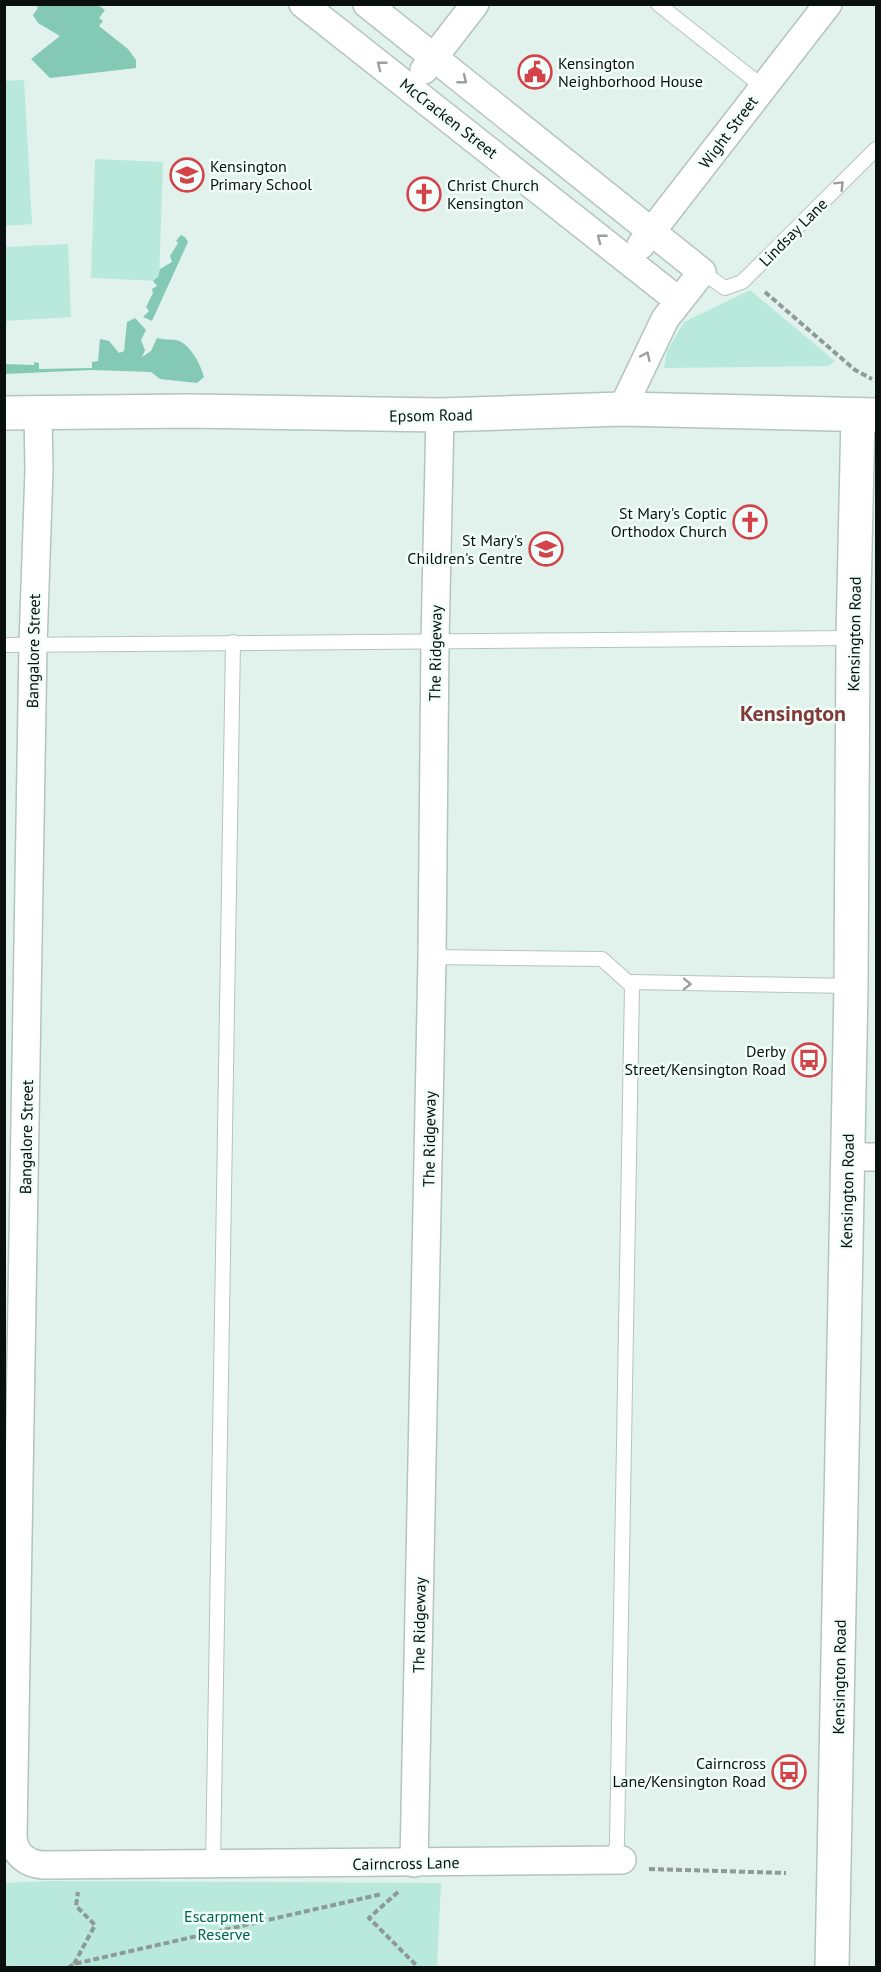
<svg xmlns="http://www.w3.org/2000/svg" width="881" height="1972" font-family="'PT Sans',sans-serif">
<style>
.green{fill:#b8e9da}
.forest{fill:#84c9b4}
.lines{fill:none;stroke-linecap:round;stroke-linejoin:round}
.lane-casing{stroke:#b3c4be;stroke-width:16}
.street-casing{stroke:#b3c4be;stroke-width:30}
.secondary-casing{stroke:#b3c4be;stroke-width:36}
.path{stroke:#8d9a95;stroke-width:4;stroke-dasharray:6 3;stroke-linecap:butt}
.lane{stroke:#fff;stroke-width:14}
.street{stroke:#fff;stroke-width:27}
.secondary{stroke:#fff;stroke-width:33}
.oneway{stroke:#9d9f9f}
.labels{text-anchor:middle;stroke-width:5;stroke-linejoin:round;paint-order:stroke}
.poi-label{font-size:16px;fill:#0a100e;stroke:#f1fefa;text-anchor:end}
.street-label{font-size:16px;fill:#0a100e;stroke:#f1fefa}
.park-label{font-size:16px;fill:#00624f;stroke:#f1fefa}
.district-label{font-size:22px;font-weight:bold;fill:#833b3a;stroke:#f1fefa}
</style>
<rect width="100%" height="100%" fill="#e1f2ec"/>
<g class="green">
<polygon points="24,80 32,224 5,226 5,81"/>
<polygon points="95,159 163,162 159,281 91,278"/>
<polygon points="68,244 71,317 5,321 5,247"/>
<polygon points="750,290 835,361 829,366 664,368 667,351 684,322"/>
<polygon points="50,1881 441,1883 437,1967 5,1967 4,1888 6,1883"/>
</g>
<g class="forest">
<polygon points="98,5 105,10 99,18 103,21 99,26 128,49 136,60 136,68 50,78 31,59 60,36 38,23 33,15 38,8 36,5"/>
<polygon points="181,235 185,237 188,242 152,321 143,317 149,311 146,307 153,293 152,289 157,286 153,281 158,277 160,269 172,262 170,256 178,243 176,241"/>
<path d="M135,318L146,330L141,340L145,350L142,357L151,351L157,338C164,340 170,339 176,340C190,343 201,365 204,377L197,383L160,379L151,372L92,370L5,374V364L34,365V362L39,363V369L92,368V362L98,361L100,339L109,341L119,353L124,351L127,322Z"/>
</g>
<g class="lines">
<defs>
<g id="lane">
<polyline points="658,4 763,87"/>
<polyline points="702,272 725,288 742,282 876,149"/>
<polyline points="4,645 853,638"/>
<polyline points="432,957 602,959 632,986 617,1843 614,1860"/>
<polyline points="632,986 632,982 851,986"/>
<polyline points="213,1865 233,642"/>
</g>
<g id="street">
<polyline points="303,4 679,301"/>
<polyline points="367,4 702,272 665,319 622,409"/>
<polyline points="424,70 475,4"/>
<polyline points="641,245 828,4"/>
<path d="M38,412L39,470L33,645L13,1837C14,1854 27,1864 43,1865L622,1860"/>
<polyline points="847,1157 876,1157"/>
<polyline points="414,1863 432,957 435,641 440,415"/>
</g>
<g id="secondary">
<polyline points="4,413 189,411 440,415 622,409 876,415"/>
<polyline points="832,1968 851,986 853,638 858,415"/>
</g>
</defs>
<use href="#lane" class="lane-casing"/>
<use href="#street" class="street-casing"/>
<use href="#secondary" class="secondary-casing"/>
<g class="path">
<polyline points="765,292 855,370 872,379"/>
<polyline points="649,1869 786,1873"/>
<polyline points="398,1892 369,1918 419,1968"/>
<polyline points="74,1964 95,1925 76,1906 78,1892"/>
<polyline points="68,1968 74,1964 382,1894"/>
</g>
<use href="#lane" class="lane"/>
<use href="#street" class="street"/>
<use href="#secondary" class="secondary"/>
</g>
<defs><path id="oneway-chevron" d="M-2-3.5L2.5 0L-2 3.5" fill="none" stroke-width="1.6" stroke-linecap="round" stroke-linejoin="round" transform="scale(1.5)"/></defs>
<g class="oneway">
<use href="#oneway-chevron" transform="translate(381 65) rotate(-142)"/>
<use href="#oneway-chevron" transform="translate(463 80) rotate(39)"/>
<use href="#oneway-chevron" transform="translate(840 185) rotate(-45)"/>
<use href="#oneway-chevron" transform="translate(601 238) rotate(-142)"/>
<use href="#oneway-chevron" transform="translate(646 356) rotate(-65)"/>
<use href="#oneway-chevron" transform="translate(687 984) rotate(1)"/>
</g>
<defs>
<symbol id="civic-ring" viewBox="-11 -11 22 22"><circle r="9.5" fill="#f1fefa" stroke="#d34349" stroke-width="1.5"/><path d="M-.6-6.5H3V-4.5H.6V-3L4-1V1h2V6H-6V1h2V-1L-.6-3ZM-1.2 2.5V6h2.4V2.5Z" fill="#d34349"/></symbol>
<symbol id="school-ring" viewBox="-11 -11 22 22"><circle r="9.5" fill="#f1fefa" stroke="#d34349" stroke-width="1.5"/><path d="M0-5L7-2L0 1L-7-2ZM-4 1L0 2.5L4 1V4Q0 6-4 4Z" fill="#d34349"/></symbol>
<symbol id="church-ring" viewBox="-11 -11 22 22"><circle r="9.5" fill="#f1fefa" stroke="#d34349" stroke-width="1.5"/><path d="M-1.2-6h2.4v3.5h3.3v2.4h-3.3V6h-2.4V-.1h-3.3v-2.4h3.3Z" fill="#d34349"/></symbol>
<symbol id="bus-ring" viewBox="-11 -11 22 22"><circle r="9.5" fill="#f1fefa" stroke="#d34349" stroke-width="1.5"/><path d="M-5-6H5V4H4V6H2V4H-2V6H-4V4H-5ZM-3.5-4V0h7V-4ZM-3.5 1.2v1.5H-2V1.2ZM2 1.2v1.5H3.5V1.2Z" fill="#d34349"/></symbol>
</defs>
<g fill-rule="evenodd">
<use href="#civic-ring" x="516" y="53" width="38" height="38"/>
<use href="#school-ring" x="168" y="156" width="38" height="38"/>
<use href="#church-ring" x="405" y="175" width="38" height="38"/>
<use href="#church-ring" x="731" y="503" width="38" height="38"/>
<use href="#school-ring" x="527" y="530" width="38" height="38"/>
<use href="#bus-ring" x="790" y="1041" width="38" height="38"/>
<use href="#bus-ring" x="770" y="1753" width="38" height="38"/>
</g>
<g class="labels">
<g class="poi-label">
<text x="558" y="69" text-anchor="start">Kensington<tspan x="558" dy="18">Neighborhood House</tspan></text>
<text x="210" y="172" text-anchor="start">Kensington<tspan x="210" dy="18">Primary School</tspan></text>
<text x="447" y="191" text-anchor="start">Christ Church<tspan x="447" dy="18">Kensington</tspan></text>
<text x="727" y="519">St Mary's Coptic<tspan x="727" dy="18">Orthodox Church</tspan></text>
<text x="523" y="546">St Mary's<tspan x="523" dy="18">Children's Centre</tspan></text>
<text x="786" y="1057">Derby<tspan x="786" dy="18">Street/Kensington Road</tspan></text>
<text x="766" y="1769">Cairncross<tspan x="766" dy="18">Lane/Kensington Road</tspan></text>
</g>
<g class="street-label">
<text transform="translate(449 118) rotate(38)" y="6">McCracken Street</text>
<text transform="translate(728 132) rotate(-53)" y="6">Wight Street</text>
<text transform="translate(793 232) rotate(-45)" y="6">Lindsay Lane</text>
<text transform="translate(431 415) rotate(-1)" y="6">Epsom Road</text>
<text transform="translate(854 634) rotate(-89)" y="6">Kensington Road</text>
<text transform="translate(33 651) rotate(-89)" y="6">Bangalore Street</text>
<text transform="translate(435 653) rotate(-89)" y="6">The Ridgeway</text>
<text transform="translate(26 1137) rotate(-89)" y="6">Bangalore Street</text>
<text transform="translate(429 1139) rotate(-89)" y="6">The Ridgeway</text>
<text transform="translate(847 1191) rotate(-89)" y="6">Kensington Road</text>
<text transform="translate(419 1625) rotate(-89)" y="6">The Ridgeway</text>
<text transform="translate(839 1677) rotate(-89)" y="6">Kensington Road</text>
<text transform="translate(406 1863) rotate(-1)" y="6">Cairncross Lane</text>
</g>
<g class="park-label">
<text x="224" y="1922">Escarpment<tspan x="224" dy="18">Reserve</tspan></text>
</g>
<g class="district-label">
<text x="793" y="721">Kensington</text>
</g>
</g>
<rect width="881" height="1972" fill="none" stroke="#0a100e" stroke-width="12"/>
</svg>
